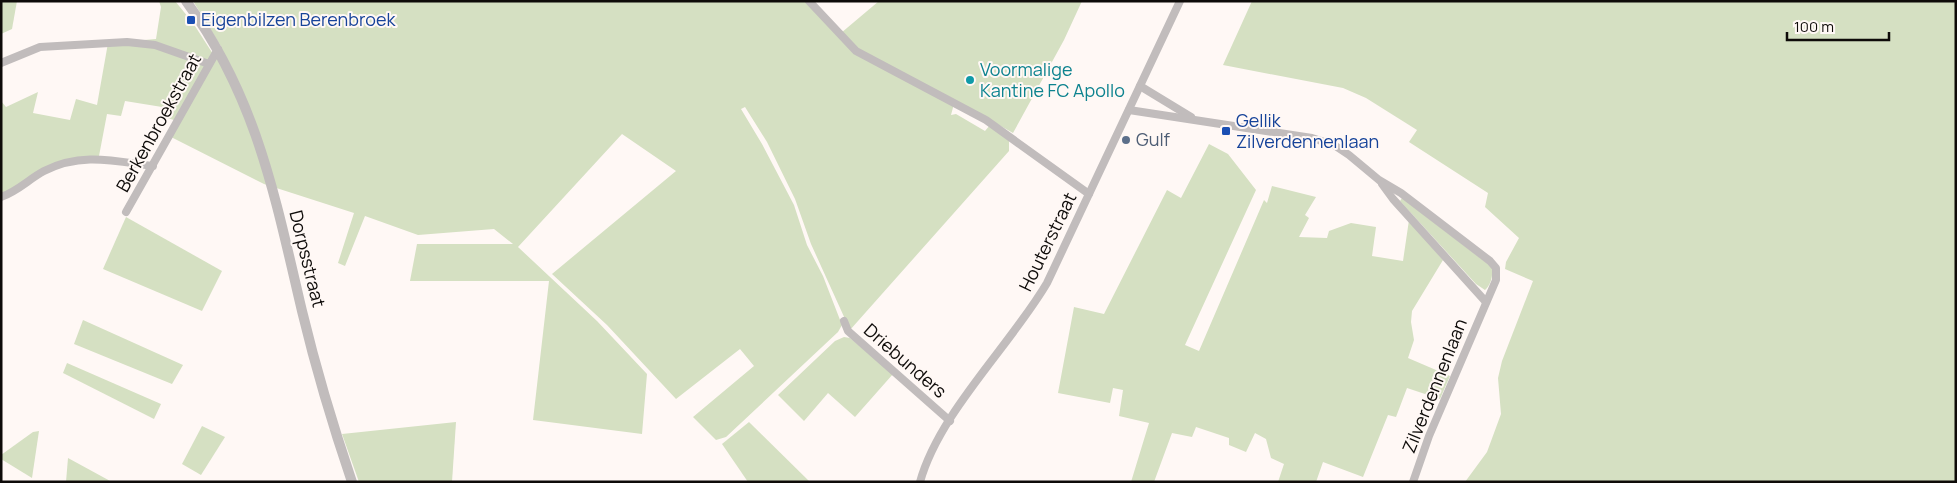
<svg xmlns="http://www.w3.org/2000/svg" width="1957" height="483" font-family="Manrope,sans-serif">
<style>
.green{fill:#d5e0c2}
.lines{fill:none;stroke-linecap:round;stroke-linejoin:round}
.minor{stroke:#c1bcbc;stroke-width:8}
.tertiary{stroke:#c1bcbc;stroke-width:10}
.transit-dot{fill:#1a4fb4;stroke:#fff8f5;stroke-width:2}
.culture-dot{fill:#0f9aa8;stroke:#fff8f5;stroke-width:2}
.service-dot{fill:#5c6f8a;stroke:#fff8f5;stroke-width:2}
.labels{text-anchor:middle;stroke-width:4;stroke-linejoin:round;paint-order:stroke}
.transit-label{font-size:18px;fill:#164399;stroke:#fff8f5;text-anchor:start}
.culture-label{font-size:18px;fill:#0d838f;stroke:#fff8f5;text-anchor:start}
.street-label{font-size:18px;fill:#0e0b09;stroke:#fff8f5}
.service-label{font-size:18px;fill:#4e5e75;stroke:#fff8f5;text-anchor:start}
</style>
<rect width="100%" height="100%" fill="#fff8f5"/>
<g class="green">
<polygon points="1,1 17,1 12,29 1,34"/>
<polygon points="159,1 175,1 193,23 213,54 174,120 160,116 162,107 125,101 121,116 107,114 99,156 65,160 1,195 1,101 6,107 38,92 33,113 70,120 76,99 97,105 108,43 156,39 161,7"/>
<polygon points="193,1 813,1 841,33 879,1 1082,1 1064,40 1013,133 955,100 951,115 956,114 985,131 990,125 1009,138 1009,151 850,330 811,244 795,199 767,142 745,107 741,109 762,144 794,205 807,245 823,276 842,325 838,332 726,437 716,440 693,417 754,366 740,349 676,399 607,325 552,274 676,171 622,134 518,247 597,321 647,374 642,434 533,420 549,281 410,281 417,244 513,244 494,229 418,235 365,216 345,266 338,263 354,213 264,184 171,137 222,48"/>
<polygon points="1252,1 1956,1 1956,482 1465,482 1487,452 1501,414 1498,378 1502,361 1533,281 1505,269 1506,262 1519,238 1485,207 1488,193 1409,142 1417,130 1366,98 1343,88 1223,65"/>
<polygon points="1209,144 1228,154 1256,190 1185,345 1199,351 1264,200 1267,203 1272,186 1316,197 1305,215 1309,218 1299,237 1327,238 1329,231 1351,223 1376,227 1372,256 1403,261 1409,220 1443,260 1412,311 1411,322 1414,340 1408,358 1450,376 1440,399 1407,388 1396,417 1388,415 1363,477 1323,462 1316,482 1278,482 1284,464 1271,458 1266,439 1255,433 1246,452 1229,445 1229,438 1196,427 1192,437 1172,433 1154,482 1131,482 1149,423 1119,416 1123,390 1113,388 1110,403 1058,393 1074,307 1104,314 1167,190 1181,198"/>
<path d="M1402,198L1492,267C1493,276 1491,285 1485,290L1476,284L1400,201Z"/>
<polygon points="126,217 222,271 202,311 103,269"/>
<polygon points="83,320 183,365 172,384 74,344"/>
<polygon points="844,337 850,338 893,374 855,417 828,393 804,421 778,395 835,341"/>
<polygon points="67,363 161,404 154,419 63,373"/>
<polygon points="456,422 452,482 359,482 342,434"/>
<polygon points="749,422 810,482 748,482 722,444"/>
<polygon points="202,426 225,437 201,475 182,464"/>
<polygon points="39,431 32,478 1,459 1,455 33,432"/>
<polygon points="68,458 112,482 66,482"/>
</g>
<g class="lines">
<g class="minor">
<polyline points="809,1 856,51 986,120 1089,194"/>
<polyline points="1,63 40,47 127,42 155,45 209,64"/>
<polyline points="1140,86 1191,117"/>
<polyline points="1129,110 1312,138 1334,145 1349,155 1379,180 1401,193 1490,261 1496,268 1496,280 1429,436 1413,482"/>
<polyline points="1382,184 1393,199 1486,302"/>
<path d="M1,197C18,191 29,179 44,171C81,152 114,161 153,166"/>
<polyline points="126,212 218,49"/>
<polyline points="844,321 848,331 950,421"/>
<path d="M920,482C939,413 1010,346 1047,283L1180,1"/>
</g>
<path class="tertiary" d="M186,1C257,98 275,197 302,311C316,369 333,426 352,482"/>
</g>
<g class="transit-dot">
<rect x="186" y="15" width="10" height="10" rx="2.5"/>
<rect x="1221" y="126" width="10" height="10" rx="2.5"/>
</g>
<circle class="culture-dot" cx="970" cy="80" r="5"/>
<circle class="service-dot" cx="1126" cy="140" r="5"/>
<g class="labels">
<g class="transit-label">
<text x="201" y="26">Eigenbilzen Berenbroek</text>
<text x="1236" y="127">Gellik<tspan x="1236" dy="21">Zilverdennenlaan</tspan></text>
</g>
<g class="culture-label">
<text x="980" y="76">Voormalige<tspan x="980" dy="21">Kantine FC Apollo</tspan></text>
</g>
<g class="street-label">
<text transform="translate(159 123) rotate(-61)" y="6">Berkenbroekstraat</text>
<text transform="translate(1048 242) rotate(-64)" y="6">Houterstraat</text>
<text transform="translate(307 259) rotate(76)" y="6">Dorpsstraat</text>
<text transform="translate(905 361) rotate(41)" y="6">Driebunders</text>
<text transform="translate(1435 386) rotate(-68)" y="6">Zilverdennenlaan</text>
</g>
<g class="service-label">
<text x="1136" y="146">Gulf</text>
</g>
</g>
<rect width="1957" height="483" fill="none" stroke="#0e0b09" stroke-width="5"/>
<path d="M1787 32v8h102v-8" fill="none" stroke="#0e0b09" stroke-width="2.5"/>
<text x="1794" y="32" font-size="15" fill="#0e0b09" stroke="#fff8f5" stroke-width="4" paint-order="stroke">100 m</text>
</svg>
